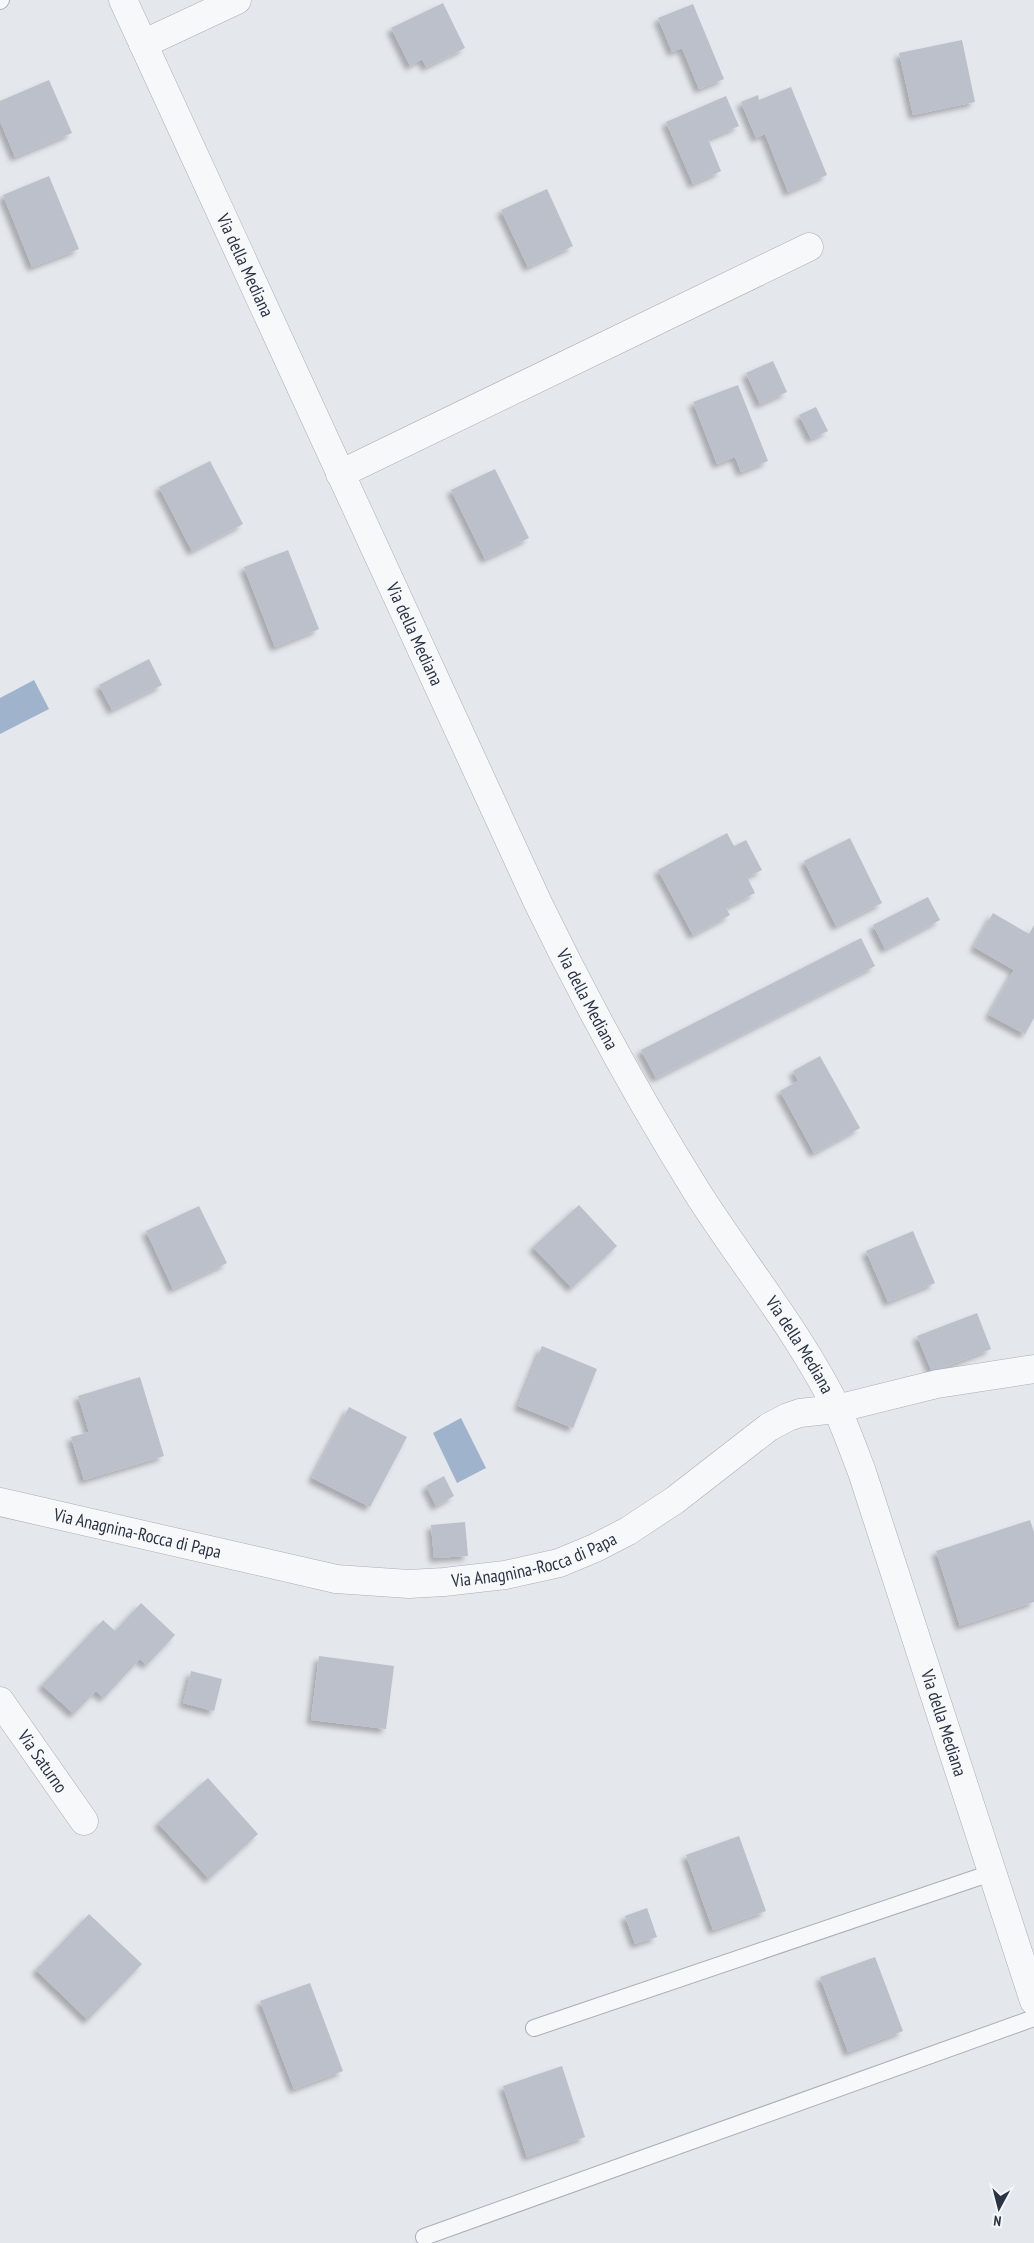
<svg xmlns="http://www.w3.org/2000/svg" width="1034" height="2243" font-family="'PT Sans Narrow',sans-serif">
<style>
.water{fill:#9fb4cc}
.building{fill:#bbc0ca;filter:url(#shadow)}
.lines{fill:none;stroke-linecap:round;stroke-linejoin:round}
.service-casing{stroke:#a9aeb7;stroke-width:18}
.minor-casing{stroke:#a9aeb7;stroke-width:29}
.service{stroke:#f7f8fa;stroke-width:16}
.minor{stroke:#f7f8fa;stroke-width:28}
.labels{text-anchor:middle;stroke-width:4;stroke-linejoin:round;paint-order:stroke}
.street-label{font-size:18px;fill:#2b3445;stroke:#f4f6f9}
</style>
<defs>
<filter id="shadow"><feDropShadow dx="-4.5" dy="4.5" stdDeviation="2.5" flood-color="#0004"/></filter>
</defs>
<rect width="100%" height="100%" fill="#e4e7ec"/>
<g class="water">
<polygon points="34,680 49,709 0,734 0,698"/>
<polygon points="461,1418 486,1468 457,1483 433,1433"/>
</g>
<g class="building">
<polygon points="443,3 465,48 426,67 422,59 410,66 391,28"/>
<polygon points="693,4 724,79 699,89 682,48 672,52 658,18"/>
<polygon points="962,40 975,102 913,115 899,53"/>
<polygon points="49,80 72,133 15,157 0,121 0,101"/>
<polygon points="791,87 827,175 788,192 765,134 756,138 741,102 758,95 759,100"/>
<polygon points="726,96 739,126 708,139 721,171 693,184 666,122"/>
<polygon points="49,176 79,249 32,267 3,195"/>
<polygon points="547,189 573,246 528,267 501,210"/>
<polygon points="773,361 787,392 760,404 746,373"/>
<polygon points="738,385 768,461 741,472 735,457 717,464 693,402"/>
<polygon points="816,407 828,431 811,439 799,415"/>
<polygon points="210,461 243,524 192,551 159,487"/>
<polygon points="495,469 529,538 485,559 451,490"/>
<polygon points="288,550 319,629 275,647 244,567"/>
<polygon points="149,659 162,685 112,710 99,685"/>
<polygon points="727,833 734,846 746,840 762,870 747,877 755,893 726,908 730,915 693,935 658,870"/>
<polygon points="850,838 882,903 836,926 804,861"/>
<polygon points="928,897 940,920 885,949 873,925"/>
<polygon points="993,913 1029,934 1034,925 1034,1018 1025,1034 989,1015 1014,970 974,947"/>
<polygon points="861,938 875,966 656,1078 641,1050"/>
<polygon points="820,1056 860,1128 814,1153 780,1091 798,1081 793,1071"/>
<polygon points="579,1205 617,1246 572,1288 533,1247"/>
<polygon points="199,1206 227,1263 173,1289 146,1231"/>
<polygon points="913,1231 935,1283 888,1302 866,1251"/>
<polygon points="977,1313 991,1349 932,1372 917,1336"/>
<polygon points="542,1346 597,1369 573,1428 518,1406"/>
<polygon points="140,1377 164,1456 84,1480 71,1437 89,1432 78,1396"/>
<polygon points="349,1407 407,1437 370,1507 312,1478"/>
<polygon points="444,1476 454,1496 436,1506 426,1486"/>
<polygon points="1030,1520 1034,1532 1034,1602 960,1626 936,1551"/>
<polygon points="465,1522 468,1556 434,1558 431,1525"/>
<polygon points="141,1603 175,1635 147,1665 140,1659 104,1698 96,1691 74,1714 42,1685 103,1620 115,1631"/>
<polygon points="319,1656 394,1666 386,1729 311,1720"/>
<polygon points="191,1671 222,1679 214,1711 183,1703"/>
<polygon points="208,1778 258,1834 209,1879 158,1823"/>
<polygon points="739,1836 766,1911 713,1930 686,1855"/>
<polygon points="647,1908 657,1937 635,1944 625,1916"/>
<polygon points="89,1914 142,1964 88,2020 36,1970"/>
<polygon points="875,1957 903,2031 848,2052 820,1977"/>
<polygon points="310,1983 343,2071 294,2089 260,2001"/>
<polygon points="562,2066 585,2137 527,2157 503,2086"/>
</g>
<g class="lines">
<defs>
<g id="service">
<polyline points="0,1 1,0"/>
<polyline points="534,2028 991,1873"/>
<polyline points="424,2237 1034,2018"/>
</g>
<g id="minor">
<path id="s1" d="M123,0L538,903C586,1002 639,1099 697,1192C742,1263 800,1333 837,1409C846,1429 854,1451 862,1472L1034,2001"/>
<polyline points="143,44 237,0"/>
<polyline points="340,474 809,247"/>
<path id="s2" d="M0,1502L336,1579L409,1584L444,1582L505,1575L559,1563L595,1548L628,1531L675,1500L769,1427L788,1417L800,1413L836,1409L937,1384L1034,1369"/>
<path id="s3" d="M0,1701L84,1821"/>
</g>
</defs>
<use href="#service" class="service-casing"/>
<use href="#minor" class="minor-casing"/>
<use href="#service" class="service"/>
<use href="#minor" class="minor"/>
</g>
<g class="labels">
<g class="street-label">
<text dy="6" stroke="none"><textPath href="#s1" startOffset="292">Via della Mediana</textPath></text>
<text dy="6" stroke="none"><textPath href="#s1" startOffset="698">Via della Mediana</textPath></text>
<text dy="6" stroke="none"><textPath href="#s1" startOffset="1102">Via della Mediana</textPath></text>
<text dy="6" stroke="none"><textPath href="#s1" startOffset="1508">Via della Mediana</textPath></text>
<text dy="6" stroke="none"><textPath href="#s2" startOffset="141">Via Anagnina-Rocca di Papa</textPath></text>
<text dy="6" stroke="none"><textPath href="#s2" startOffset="546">Via Anagnina-Rocca di Papa</textPath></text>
<text dy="6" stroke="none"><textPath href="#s1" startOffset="1914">Via della Mediana</textPath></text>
<text dy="6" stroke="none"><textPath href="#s3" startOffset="74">Via Saturno</textPath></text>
</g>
</g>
<g transform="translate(999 2208) rotate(187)" stroke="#f4f6f9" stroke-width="4" paint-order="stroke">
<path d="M0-4L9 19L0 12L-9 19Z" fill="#2b3445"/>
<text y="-8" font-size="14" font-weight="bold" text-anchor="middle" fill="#2b3445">N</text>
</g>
</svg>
